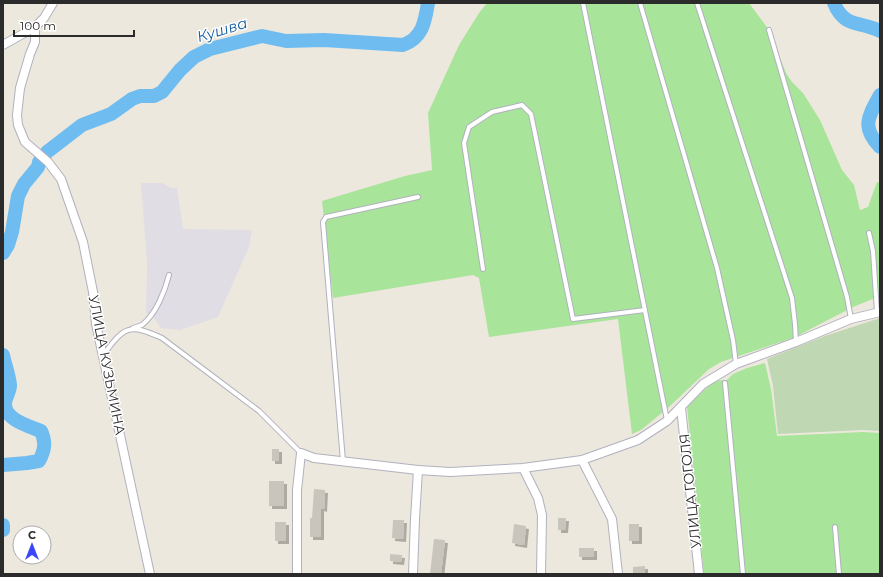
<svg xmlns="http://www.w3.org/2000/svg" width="883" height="577" font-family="Montserrat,sans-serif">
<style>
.industrial{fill:#e1dde5}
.green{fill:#a8e499}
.cemetery{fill:#c0d7b4}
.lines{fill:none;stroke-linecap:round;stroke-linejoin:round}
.river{stroke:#6fbcf0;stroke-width:14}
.building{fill:#c8c5bc;filter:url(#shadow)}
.lane-casing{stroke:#b1b1bf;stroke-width:6}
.street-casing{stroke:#b1b1bf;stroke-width:10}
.lane{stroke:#fff;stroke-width:4}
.street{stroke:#fff;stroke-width:8}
.labels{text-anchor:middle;stroke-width:3;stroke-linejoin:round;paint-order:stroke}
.street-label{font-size:14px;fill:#2b2b2b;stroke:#fff}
.water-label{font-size:15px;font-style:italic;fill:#0c589e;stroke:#fff}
</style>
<defs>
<filter id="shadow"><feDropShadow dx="3" dy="3" stdDeviation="0" flood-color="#0004"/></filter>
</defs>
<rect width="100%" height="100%" fill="#ede8dd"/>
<polygon class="industrial" points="141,183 162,183 171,188 177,188 183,229 252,230 249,247 218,317 180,330 161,328 153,316 146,313 147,264"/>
<g class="green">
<polygon points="487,3 749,3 769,30 786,73 792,82 803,93 820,120 842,170 854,185 860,210 868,207 877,182 880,183 880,296 853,307 795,337 721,362 709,369 669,407 641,430 632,434 618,319 489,337 479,278 473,275 333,298 322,201 405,176 432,170 428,113 459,45 479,13"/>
<polygon points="765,363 771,389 777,436 863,432 880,433 880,574 704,574 687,407 714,381 727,380 733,374 747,368"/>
</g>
<polygon class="cemetery" points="880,318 880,431 863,430 778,434 773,386 767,359 825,336"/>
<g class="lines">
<g class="river">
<path d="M834,3C844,28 860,21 880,31"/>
<path d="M880,95C868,117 861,127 880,147"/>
<path d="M3,253L8,245L12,232L18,196L24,184L38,167L39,162L47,152L82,125L111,114L132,99L140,96H154L162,92L180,70L194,57L210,49L262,36L286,41L324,40L403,45C423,38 425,21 428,3"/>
<path d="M3,355C5,365 9,375 10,385C10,392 5,398 5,404C5,420 29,426 41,431C46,442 45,450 39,461L27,463L3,465"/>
<polyline points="3,525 3,530"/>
</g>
</g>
<g class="building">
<rect x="272" y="449" width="7" height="12"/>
<rect x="269" y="481" width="15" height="25"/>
<polygon points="314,489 325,490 324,509 321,508 321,537 310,537 310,518 312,518"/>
<polygon points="558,518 566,518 565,530 558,530"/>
<polygon points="393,520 404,520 403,539 392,538"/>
<rect x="275" y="522" width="11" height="19"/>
<polygon points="514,524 526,526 524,545 512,543"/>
<rect x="629" y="524" width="10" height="17"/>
<polygon points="434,539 445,540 441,574 430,574"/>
<rect x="579" y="548" width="15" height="9"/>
<polygon points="390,554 402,555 401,562 390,561"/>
<polygon points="645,566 645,574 633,574 633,567"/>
</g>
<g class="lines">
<defs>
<g id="lane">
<polyline points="583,3 667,420"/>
<polyline points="640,3 717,268 733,340 736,364"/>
<polyline points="697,3 792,298 795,324 796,342"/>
<polyline points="769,30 847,297 851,319"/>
<polyline points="869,233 873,251 877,312"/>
<polyline points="483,269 464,143 469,127 492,112 522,105 531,114 573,319 645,310"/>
<path d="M133,328C136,327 139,326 142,325C156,314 165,291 169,275"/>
<path d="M104,354C125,325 130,324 162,338L259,411L301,453"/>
<polyline points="725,383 743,574"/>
<polyline points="343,461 323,222 326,217 418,197"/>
<polyline points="835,527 839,574"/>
</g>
<g id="street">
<polyline points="35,27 35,42 30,54 20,88 17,115 18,125 25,142 48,162 61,179 83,242 93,292 96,324 150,574"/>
<polyline points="3,45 35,27 44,18 53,3"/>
<polyline points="681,408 699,574"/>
<polyline points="582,460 612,519 618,574"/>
<polyline points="523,468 538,498 542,515 541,574"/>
<polyline points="297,574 297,490 301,453 314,458 418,470 450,472 523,468 582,460 638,440 667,421 703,384 736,364 796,342 851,319 880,312"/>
<polyline points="413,574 415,519 418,470"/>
</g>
</defs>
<use href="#lane" class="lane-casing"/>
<use href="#street" class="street-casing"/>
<use href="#lane" class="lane"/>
<use href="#street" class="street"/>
</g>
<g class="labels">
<g class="street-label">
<text transform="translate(107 365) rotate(79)" y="5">УЛИЦА КУЗЬМИНА</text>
<text transform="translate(690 491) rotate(-96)" y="5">УЛИЦА ГОГОЛЯ</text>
</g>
<g class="water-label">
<text transform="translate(222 30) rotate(-17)" y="5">Кушва</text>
</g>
</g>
<rect width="883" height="577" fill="none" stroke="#2b2b2b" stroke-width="8"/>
<g transform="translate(32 545)"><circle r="19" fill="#ffffff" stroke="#aaaaaa"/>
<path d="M0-3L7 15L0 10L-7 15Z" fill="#3b45fc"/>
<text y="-6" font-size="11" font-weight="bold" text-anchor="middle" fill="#2b2b2b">С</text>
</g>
<path d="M14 30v6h120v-6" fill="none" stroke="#2b2b2b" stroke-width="2"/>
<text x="20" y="30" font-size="12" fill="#2b2b2b" stroke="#ffffff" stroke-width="3" paint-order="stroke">100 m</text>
</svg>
